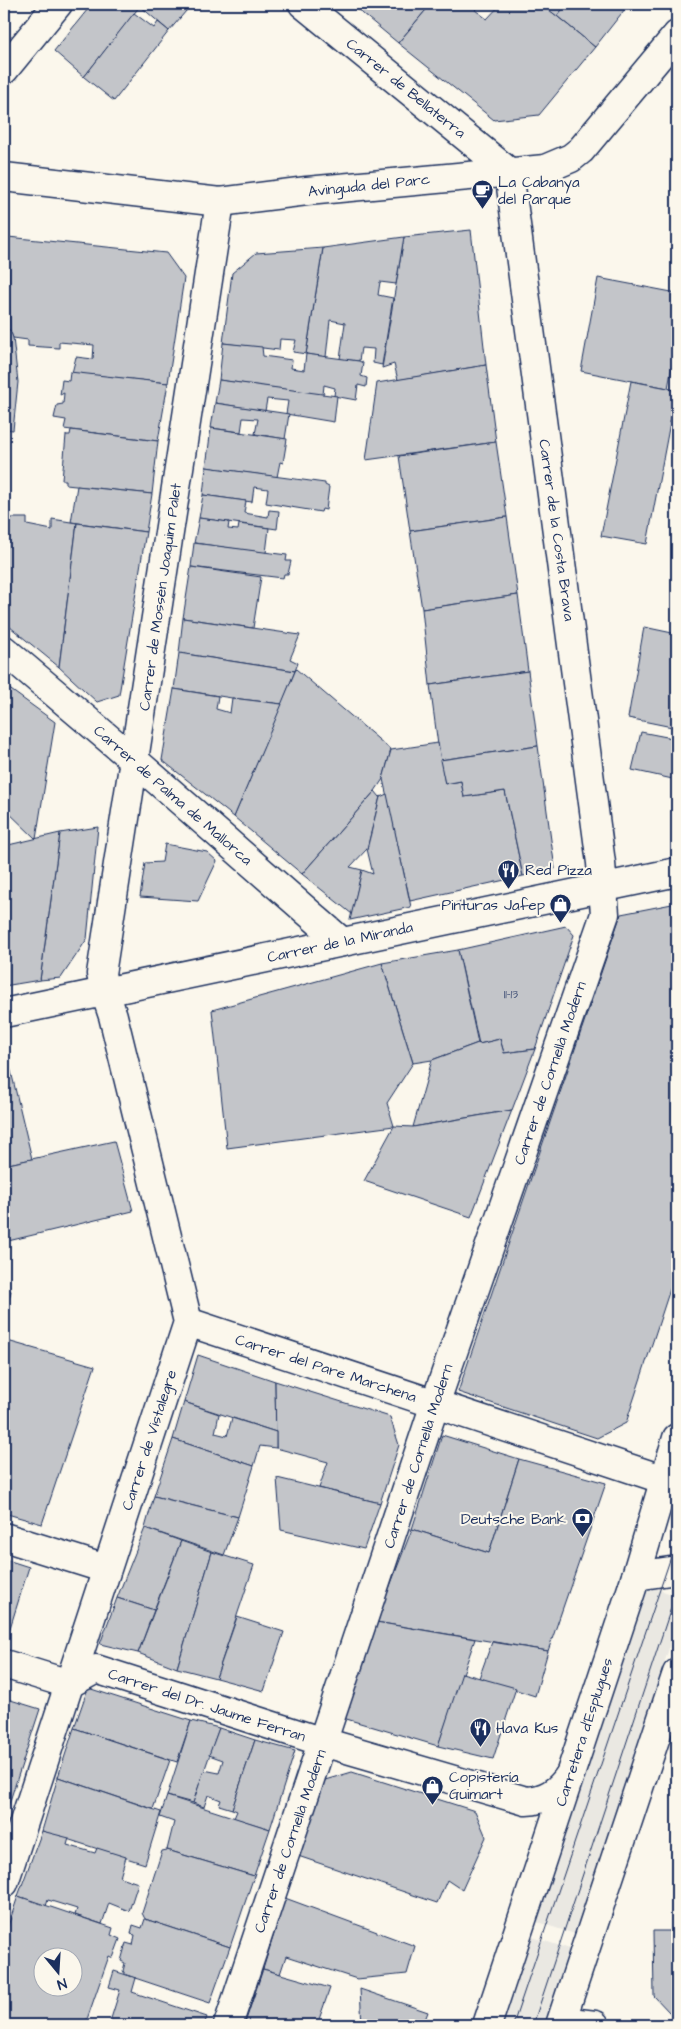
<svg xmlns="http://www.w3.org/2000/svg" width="681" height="2029" font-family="'Architects Daughter',sans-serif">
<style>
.built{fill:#eae8e2}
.building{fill:#c3c5c9;stroke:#1b2f5e;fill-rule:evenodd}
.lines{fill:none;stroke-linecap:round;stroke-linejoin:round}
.minor-casing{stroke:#1b2f5e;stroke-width:31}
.minor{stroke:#fbf7ec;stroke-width:28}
.tram{stroke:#1b2f5e;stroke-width:1}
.labels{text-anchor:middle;stroke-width:4;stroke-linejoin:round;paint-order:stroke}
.number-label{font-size:12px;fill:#455479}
.street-label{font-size:15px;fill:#1b2f5e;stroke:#fbf7ec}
.poi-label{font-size:15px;fill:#1b2f5e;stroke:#fbf7ec;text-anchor:start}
</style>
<rect width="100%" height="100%" fill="#fbf7ec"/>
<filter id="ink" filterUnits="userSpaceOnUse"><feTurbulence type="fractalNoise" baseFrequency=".02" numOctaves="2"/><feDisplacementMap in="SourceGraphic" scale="10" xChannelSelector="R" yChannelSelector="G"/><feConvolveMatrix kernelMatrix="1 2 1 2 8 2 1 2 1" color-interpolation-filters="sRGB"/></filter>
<g filter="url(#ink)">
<g class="built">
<polygon points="649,1586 677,1596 677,1624 575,1934 537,1922"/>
<polygon points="532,1937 570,1949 544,2025 503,2025"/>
</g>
<g class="building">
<polygon points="92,4 137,4 140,6 84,77 54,51"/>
<polygon points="142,4 192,4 169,31 140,6"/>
<polygon points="351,4 431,4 398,43"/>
<polygon points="431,4 481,4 475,10 487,19 501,4 542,4 595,47 539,115 494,120 398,43"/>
<polygon points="554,4 567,4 557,16 549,10"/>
<polygon points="567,4 626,4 625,9 595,47 557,16"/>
<polygon points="134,13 154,28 158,22 169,31 114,101 84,77"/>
<polygon points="471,230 486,365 398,380 394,364 382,368 404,237"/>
<polygon points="4,237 8,237 11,311 4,313"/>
<polygon points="8,237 166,253 184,278 168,383 72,373 76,357 93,359 94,345 59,342 59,348 28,346 28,340 13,338 10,330"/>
<polygon points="404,237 396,284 380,282 378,295 393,298 382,365 373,363 374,349 361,348 359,361 340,359 345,323 330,320 326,357 306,354 323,248"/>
<polygon points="323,248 306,354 293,352 296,340 280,339 279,350 223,343 232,273 256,253"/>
<polygon points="598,278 677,293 677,340 668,388 581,371"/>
<polygon points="4,329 10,330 13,338 18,382 13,430 4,429"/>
<polygon points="223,343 262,347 263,356 292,360 291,368 304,370 306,354 359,361 363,363 361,376 367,378 366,387 358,385 356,400 334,396 335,388 324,385 323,395 219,380"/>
<polygon points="486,365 496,442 366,460 377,383"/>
<polygon points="70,372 168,383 158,441 64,429 66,420 54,418 57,405 63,404 64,393 60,395 62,380 69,381"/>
<polygon points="219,380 337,396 334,422 286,414 288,401 267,399 265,411 215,403"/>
<polygon points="631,381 668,388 676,391 647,544 601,536"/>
<polygon points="215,403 289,414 285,439 255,434 258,419 243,418 241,432 211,428"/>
<polygon points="211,428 287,439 283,463 280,462 277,477 206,467"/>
<polygon points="71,430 158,441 152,494 66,485 66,480 62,480 66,435 70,435"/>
<polygon points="496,442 507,517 410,531 399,456"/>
<polygon points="206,467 325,483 325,485 329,487 326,510 322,509 321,512 266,503 268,489 254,487 252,502 203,495"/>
<polygon points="77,486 152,494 146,532 71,522"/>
<polygon points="203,495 246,501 244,513 268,517 269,510 279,511 277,529 199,518"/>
<polygon points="507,517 518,595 422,609 410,531"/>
<polygon points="6,518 27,518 27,525 52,530 52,519 77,523 59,667 4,622 4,538"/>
<polygon points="199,518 229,522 228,529 238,530 239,524 269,528 266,553 194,543"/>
<polygon points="77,523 146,532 119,695 97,702 59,667"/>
<polygon points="194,543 287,555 286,561 291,561 288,574 284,574 283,578 191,567"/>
<polygon points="191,567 261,577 253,628 183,618"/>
<polygon points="518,595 528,671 430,685 422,609"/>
<polygon points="183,618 300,635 290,659 298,663 295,671 179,653"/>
<polygon points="644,627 677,634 677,728 628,718"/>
<polygon points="179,653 295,671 282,704 232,698 174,689"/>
<polygon points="296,669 391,750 383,779 375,791 302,874 234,817"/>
<polygon points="528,671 538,746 440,760 430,685"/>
<polygon points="4,685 55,722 36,839 4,808"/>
<polygon points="174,689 218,696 216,709 230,713 232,698 282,704 234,817 162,760"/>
<polygon points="641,732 677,739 677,780 632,770"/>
<polygon points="438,743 445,784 461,781 464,797 505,791 523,876 410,901 383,779 391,750"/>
<polygon points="538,746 555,869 523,876 505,791 464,797 461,781 445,784 440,760"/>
<polygon points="375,791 380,797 367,849 350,867 362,870 352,914 302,874"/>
<polygon points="387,794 411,907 350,920 362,870 373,874 367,849 380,797"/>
<polygon points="98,827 87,939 61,978 40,980 60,833"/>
<polygon points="60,833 40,980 4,986 4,846"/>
<polygon points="165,844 207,852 217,861 198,901 140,897 145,863 162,862"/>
<polygon points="677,903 677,1268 626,1423 597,1438 458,1392 621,914"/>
<polygon points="566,926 574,935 535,1049 504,1053 500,1039 479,1044 458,950"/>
<polygon points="458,950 478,1043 432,1060 413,1063 382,963"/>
<polygon points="382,963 413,1063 387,1103 394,1126 227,1148 212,1010"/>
<polygon points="500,1039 504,1053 535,1049 512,1110 413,1127 432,1060 478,1043 479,1044"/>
<polygon points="4,1042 32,1159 4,1165"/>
<polygon points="512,1110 471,1217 364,1181 394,1126 413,1127"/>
<polygon points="114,1141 133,1211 4,1242 4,1165"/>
<polygon points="4,1288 11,1291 4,1319"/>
<polygon points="4,1340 95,1366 42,1524 4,1513"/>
<polygon points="198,1355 275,1381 276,1432 184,1402"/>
<polygon points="275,1381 390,1417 399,1445 380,1503 319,1488 328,1462 276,1448"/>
<polygon points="184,1402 219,1414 215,1433 227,1436 232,1418 276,1432 276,1448 260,1446 254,1466 173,1439"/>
<polygon points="442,1435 519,1459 489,1553 412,1529"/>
<polygon points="173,1439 254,1466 238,1517 154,1496"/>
<polygon points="519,1459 606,1483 548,1651 376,1622 412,1529 489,1553"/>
<polygon points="277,1478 380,1503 364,1549 281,1530"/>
<polygon points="154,1496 238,1517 224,1555 145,1528"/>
<polygon points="145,1528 181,1541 154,1610 117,1598"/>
<polygon points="181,1541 212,1552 177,1668 138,1653"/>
<polygon points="212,1552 254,1565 216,1678 177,1668"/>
<polygon points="4,1559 29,1567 5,1644 4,1643"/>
<polygon points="117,1598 154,1610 138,1653 100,1644"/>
<polygon points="237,1617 284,1632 264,1691 216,1678"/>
<polygon points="376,1622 475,1639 438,1746 343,1718"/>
<polygon points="492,1642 548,1651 535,1696 479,1678"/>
<polygon points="462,1673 516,1688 493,1759 438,1746"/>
<polygon points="88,1688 191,1721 177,1762 74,1728"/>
<polygon points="4,1698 40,1709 5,1816 4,1815"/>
<polygon points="191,1721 219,1728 193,1803 167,1796"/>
<polygon points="74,1728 170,1760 153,1809 58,1777"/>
<polygon points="219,1728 255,1740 232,1809 219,1805 221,1800 208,1795 204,1807 193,1803 204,1770 219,1773 223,1760 209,1755"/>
<polygon points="255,1740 295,1751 270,1829 234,1818 237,1811 232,1809"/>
<polygon points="352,1772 475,1811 486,1837 462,1890 447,1880 437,1903 298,1856 325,1780"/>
<polygon points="58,1777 161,1812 145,1864 42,1831"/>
<polygon points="167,1796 270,1829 254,1876 167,1850 174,1822 160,1817"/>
<polygon points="42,1831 69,1838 67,1845 95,1853 97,1848 126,1857 120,1877 138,1883 129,1911 109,1903 102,1924 75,1915 77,1909 48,1900 46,1906 18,1896"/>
<polygon points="167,1850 254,1876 230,1947 145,1919 142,1913 162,1851"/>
<path d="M18,1896L113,1928L111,1935L120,1939L113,1958L109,1956L85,2025H4V1938ZM42,1956H72V1986H42Z"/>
<polygon points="285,1898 415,1946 407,1974 357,1979 286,1956 280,1974 263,1969"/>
<polygon points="145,1919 230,1947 210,2003 126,1975 123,1971 125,1963 121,1961 126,1943 133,1945 135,1935 131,1934 133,1925 142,1928"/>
<polygon points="653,1931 677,1931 677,2013 670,2013 654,1996"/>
<polygon points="263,1969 330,1988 317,2025 252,2025 245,2023"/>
<polygon points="114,1971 136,1978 132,1992 207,2017 204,2025 109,2025 120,1990 109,1987"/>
<polygon points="360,1989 428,2012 423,2025 362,2025"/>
</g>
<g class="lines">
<defs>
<g id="minor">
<polyline points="4,70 58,4"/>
<polyline points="4,177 220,202 307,191 545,169 571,158 581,150 677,35"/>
<polyline points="4,650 135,761 342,942"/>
<polyline points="4,1013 677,872"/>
<polyline points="188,1322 677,1484"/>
<polyline points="4,1537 106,1569"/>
<polyline points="636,1576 677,1570"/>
<path d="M4,1664L69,1684L96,1669L323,1742L526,1801C546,1800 558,1792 569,1776"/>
<polyline points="4,1883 188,1322 113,1016 105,992 101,974 220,202"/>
<polyline points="562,2021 595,2025"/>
<polyline points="228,2025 435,1404 605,914 601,863 509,172 303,4"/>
<polyline points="487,2025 636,1576 677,1438"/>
<polyline points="560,2025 677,1673"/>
</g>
</defs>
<use href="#minor" class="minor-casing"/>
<use href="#minor" class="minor"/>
<g class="tram">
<polyline points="513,2025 677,1539"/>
<polyline points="533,2025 677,1590"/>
</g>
</g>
</g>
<defs>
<symbol id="cafe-pin" viewBox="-11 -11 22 30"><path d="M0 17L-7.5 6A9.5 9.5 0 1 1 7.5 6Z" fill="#1b2f5e" stroke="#fbf7ec"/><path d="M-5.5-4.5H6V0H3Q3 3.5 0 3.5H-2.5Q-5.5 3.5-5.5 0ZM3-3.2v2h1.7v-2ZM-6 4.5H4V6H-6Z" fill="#fff"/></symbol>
<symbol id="restaurant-pin" viewBox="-11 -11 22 30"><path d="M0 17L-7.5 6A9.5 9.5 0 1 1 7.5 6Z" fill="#1b2f5e" stroke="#fbf7ec"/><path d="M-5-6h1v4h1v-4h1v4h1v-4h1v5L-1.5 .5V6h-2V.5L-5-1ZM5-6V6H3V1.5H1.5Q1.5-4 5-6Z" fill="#fff"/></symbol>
<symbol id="shop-pin" viewBox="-11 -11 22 30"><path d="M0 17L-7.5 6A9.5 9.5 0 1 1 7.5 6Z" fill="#1b2f5e" stroke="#fbf7ec"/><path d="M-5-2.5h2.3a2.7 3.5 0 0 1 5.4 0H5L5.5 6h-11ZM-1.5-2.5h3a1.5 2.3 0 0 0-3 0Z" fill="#fff"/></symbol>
<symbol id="bank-pin" viewBox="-11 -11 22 30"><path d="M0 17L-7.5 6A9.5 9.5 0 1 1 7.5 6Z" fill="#1b2f5e" stroke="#fbf7ec"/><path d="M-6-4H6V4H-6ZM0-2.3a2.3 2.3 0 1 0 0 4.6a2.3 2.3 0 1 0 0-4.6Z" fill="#fff"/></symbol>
</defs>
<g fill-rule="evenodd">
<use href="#cafe-pin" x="470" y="178" width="25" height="34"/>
<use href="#restaurant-pin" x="496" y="858" width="25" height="34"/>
<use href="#shop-pin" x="548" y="892" width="25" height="34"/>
<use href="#bank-pin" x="570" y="1506" width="25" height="34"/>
<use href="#restaurant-pin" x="468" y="1716" width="25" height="34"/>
<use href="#shop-pin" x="420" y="1774" width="25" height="34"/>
</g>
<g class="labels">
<g class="number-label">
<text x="511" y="998">11-13</text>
</g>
<g class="street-label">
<text transform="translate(406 88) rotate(39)" y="5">Carrer de Bellaterra</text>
<text transform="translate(369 185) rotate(-6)" y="5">Avinguda del Parc</text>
<text transform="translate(557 530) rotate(82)" y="5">Carrer de la Costa Brava</text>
<text transform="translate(160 597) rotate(-82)" y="5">Carrer de Mossèn Joaquim Palet</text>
<text transform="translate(173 795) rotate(41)" y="5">Carrer de Palma de Mallorca</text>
<text transform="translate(340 942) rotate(-12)" y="5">Carrer de la Miranda</text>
<text transform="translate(550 1073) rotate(-71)" y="5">Carrer de Cornellà Modern</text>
<text transform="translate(326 1368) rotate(18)" y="5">Carrer del Pare Marchena</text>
<text transform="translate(149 1440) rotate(-72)" y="5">Carrer de Vistalegre</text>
<text transform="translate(418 1456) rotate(-72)" y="5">Carrer de Cornellà Modern</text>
<text transform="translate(207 1705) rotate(18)" y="5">Carrer del Dr. Jaume Ferran</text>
<text transform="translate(584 1732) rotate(-72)" y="5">Carretera d'Esplugues</text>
<text transform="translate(290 1841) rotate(-71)" y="5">Carrer de Cornellà Modern</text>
</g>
<g class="poi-label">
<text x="498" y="187">La Cabanya<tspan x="498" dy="17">del Parque</tspan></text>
<text x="525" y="875">Red Pizza</text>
<text x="545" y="910" text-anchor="end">Pinturas Jafep</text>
<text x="566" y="1524" text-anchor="end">Deutsche Bank</text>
<text x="496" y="1733">Hava Kus</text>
<text x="449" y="1782">Copistería<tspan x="449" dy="17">Guimart</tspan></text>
</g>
</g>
<rect width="681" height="2029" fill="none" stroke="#fbf7ec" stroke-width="20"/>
<rect x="10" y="10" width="661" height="2009" fill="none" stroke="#1b2f5e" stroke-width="2" filter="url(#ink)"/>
<g transform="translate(58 1972) rotate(162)"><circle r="24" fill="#fbf7ec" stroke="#a1a7b3"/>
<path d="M0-4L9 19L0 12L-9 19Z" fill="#1b2f5e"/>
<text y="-8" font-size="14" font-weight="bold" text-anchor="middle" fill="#1b2f5e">N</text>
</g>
</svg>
